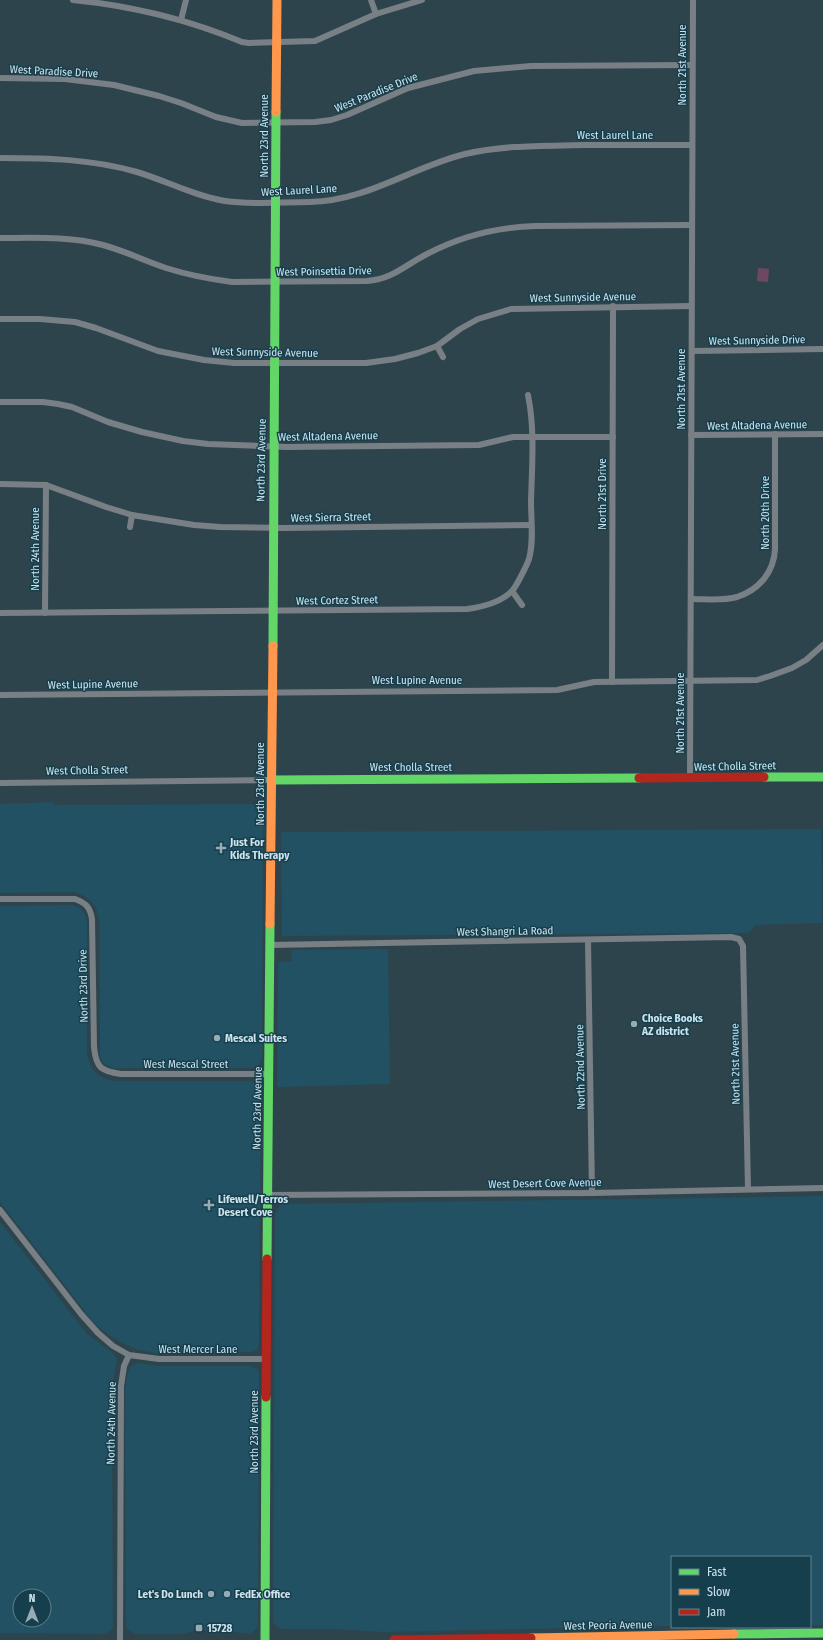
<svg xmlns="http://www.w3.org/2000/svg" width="823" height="1640" font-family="'Fira Sans Condensed',sans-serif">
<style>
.built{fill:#215162;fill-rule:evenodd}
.green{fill:#6e4860}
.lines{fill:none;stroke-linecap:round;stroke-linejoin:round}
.street{stroke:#798085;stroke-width:6}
.fast{stroke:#63d668;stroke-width:9}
.slow{stroke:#ff974d;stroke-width:9}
.jam{stroke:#b3261e;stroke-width:9}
.poi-dot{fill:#96abb4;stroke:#163f4e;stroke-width:1.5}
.labels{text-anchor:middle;stroke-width:3;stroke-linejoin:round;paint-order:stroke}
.street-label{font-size:11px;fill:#cee3ec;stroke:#163f4e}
.poi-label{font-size:11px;font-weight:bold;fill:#cee3ec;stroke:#163f4e;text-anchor:start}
</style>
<rect width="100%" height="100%" fill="#2e444c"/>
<g class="built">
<polygon points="53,802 53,805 263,804 262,1059 258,1066 252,1068 115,1068 108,1066 102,1062 100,1055 99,918 96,908 91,901 84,896 74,892 0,893 0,804"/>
<polygon points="821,829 822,923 756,925 748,933 282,936 281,832"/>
<polygon points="72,905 80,908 84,913 87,920 87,1055 92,1068 97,1074 104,1078 113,1081 250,1081 259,1085 261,1090 259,1344 257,1350 252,1352 157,1353 138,1350 124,1344 109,1335 94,1323 0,1202 0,906"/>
<polygon points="388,949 390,1084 277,1087 278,962 292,961 291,950"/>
<polygon points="823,1196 823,1625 810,1625 810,1557 672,1557 672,1626 383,1632 334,1629 281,1629 273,1623 275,1214 280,1205 285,1204"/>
<path d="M0,1222L87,1334L114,1354L117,1360L112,1389L113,1626L111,1630L105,1634L0,1633ZM20,1596H44V1620H20Z"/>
<polygon points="138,1363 158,1366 251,1366 257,1369 259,1373 258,1624 256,1629 250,1634 219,1630 198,1630 183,1634 135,1634 127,1629 126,1625 125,1391 128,1372 131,1366"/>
</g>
<polygon class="green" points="758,268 769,269 768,282 757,281"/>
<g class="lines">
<g class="street">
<path d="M73,0C133,6 187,19 242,42L249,43L315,41L376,14L422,0"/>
<polyline points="371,0 376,14"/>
<polyline points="181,20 186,0"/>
<polyline points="0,78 65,79 114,85 159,96 181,103 216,117 242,123 315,122 331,120 347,115 408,88 474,71 531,66 692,65"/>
<path d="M0,158C47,158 92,159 137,172C167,181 194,196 225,201C252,205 282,202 310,202C367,201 412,167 465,154C504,145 543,146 582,145C619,145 656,145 692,145"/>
<path d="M0,238C34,238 70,236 103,245C125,251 145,261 166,268C188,275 209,279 232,282L367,281C393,279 405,265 427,254C461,236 498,227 536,226L692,225"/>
<polyline points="0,319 40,319 75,322 96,328 158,351 204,360 234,363 366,363 395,359 418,353 437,346 460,329 478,319 511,309 691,306"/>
<polyline points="437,346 443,357"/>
<polyline points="692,351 823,349"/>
<polyline points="0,402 43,402 58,404 72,407 108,422 142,432 183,441 208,444 286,447 479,445 513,437 613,437"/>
<polyline points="691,435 823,434"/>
<polyline points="0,484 46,485 106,507 132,515 194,525 220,527 284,528 531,525"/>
<polyline points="130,527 132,515"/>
<polyline points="512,591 522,605"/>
<path d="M691,599C706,599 723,601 737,597C759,590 774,572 775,549V434"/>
<path d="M0,613L467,609C482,607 501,602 512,591C516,587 527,565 529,559C534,541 531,520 531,501C532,466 535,429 528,395"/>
<polyline points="45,613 46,485"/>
<polyline points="612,682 613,306"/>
<polyline points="0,695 557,690 594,682 757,680 770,676 792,668 806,660 823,645"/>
<polyline points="690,778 693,0"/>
<polyline points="0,783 271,780"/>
<path d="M0,899H75C86,903 90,907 92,919L94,1047C96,1068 101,1071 121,1074H270"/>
<polyline points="588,940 592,1193"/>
<polyline points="270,945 731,937 739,939 743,946 748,1189"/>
<polyline points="267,1195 592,1193 823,1188"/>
<polyline points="0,1210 81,1314 98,1333 113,1346 129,1355 159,1359 267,1359"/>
<polyline points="120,1640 121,1386 124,1366 129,1355"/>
</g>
<g class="fast">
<polyline points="273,646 276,112"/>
<polyline points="764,777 823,777"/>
<polyline points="271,780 639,778"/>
<polyline points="267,1259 270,924"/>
<polyline points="734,1634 823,1633"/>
<polyline points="265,1640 266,1397"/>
</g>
<g class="slow">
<polyline points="276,112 277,0"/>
<polyline points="270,924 273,646"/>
<polyline points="531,1638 734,1634"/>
</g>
<g class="jam">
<polyline points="639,778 764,777"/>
<polyline points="266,1397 267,1259"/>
<polyline points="394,1640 531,1638"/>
</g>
</g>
<g class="poi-dot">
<path d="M219 842h4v4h4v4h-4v4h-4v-4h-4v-4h4z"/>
<circle cx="634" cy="1024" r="4"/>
<circle cx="217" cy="1038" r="4"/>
<path d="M207 1199h4v4h4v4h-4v4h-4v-4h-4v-4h4z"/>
<circle cx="211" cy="1594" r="4"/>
<circle cx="227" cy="1594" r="4"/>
<rect x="195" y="1624" width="8" height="8" rx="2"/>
</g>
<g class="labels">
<g class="street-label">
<text transform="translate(682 65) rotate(-90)" y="4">North 21st Avenue</text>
<text transform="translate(54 71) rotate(3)" y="4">West Paradise Drive</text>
<text transform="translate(376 92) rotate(-22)" y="4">West Paradise Drive</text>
<text x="615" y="139">West Laurel Lane</text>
<text transform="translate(264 136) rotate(-90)" y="4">North 23rd Avenue</text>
<text transform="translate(299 190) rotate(-3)" y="4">West Laurel Lane</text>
<text transform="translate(324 271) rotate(-1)" y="4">West Poinsettia Drive</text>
<text transform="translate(583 297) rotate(-1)" y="4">West Sunnyside Avenue</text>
<text transform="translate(757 340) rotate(-1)" y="4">West Sunnyside Drive</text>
<text transform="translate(265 352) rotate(1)" y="4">West Sunnyside Avenue</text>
<text transform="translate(681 389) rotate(-90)" y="4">North 21st Avenue</text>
<text transform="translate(757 425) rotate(-1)" y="4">West Altadena Avenue</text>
<text transform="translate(328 436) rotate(-1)" y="4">West Altadena Avenue</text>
<text transform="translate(261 460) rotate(-89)" y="4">North 23rd Avenue</text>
<text transform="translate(602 494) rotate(-90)" y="4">North 21st Drive</text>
<text transform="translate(765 513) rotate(-90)" y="4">North 20th Drive</text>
<text transform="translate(331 517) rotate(-1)" y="4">West Sierra Street</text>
<text transform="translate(35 549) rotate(-90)" y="4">North 24th Avenue</text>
<text transform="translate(337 600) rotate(-1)" y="4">West Cortez Street</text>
<text x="417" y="684">West Lupine Avenue</text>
<text transform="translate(93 684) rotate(-1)" y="4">West Lupine Avenue</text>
<text transform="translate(680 713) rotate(-90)" y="4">North 21st Avenue</text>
<text transform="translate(735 766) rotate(-1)" y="4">West Cholla Street</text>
<text x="411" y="771">West Cholla Street</text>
<text transform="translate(87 770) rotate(-1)" y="4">West Cholla Street</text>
<text transform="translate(260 784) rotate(-90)" y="4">North 23rd Avenue</text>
<text transform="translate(505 931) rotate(-1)" y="4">West Shangri La Road</text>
<text transform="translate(83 986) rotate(-91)" y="4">North 23rd Drive</text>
<text x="186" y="1068">West Mescal Street</text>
<text transform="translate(735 1064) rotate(-91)" y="4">North 21st Avenue</text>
<text transform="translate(580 1067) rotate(-91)" y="4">North 22nd Avenue</text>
<text transform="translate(257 1108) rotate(-89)" y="4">North 23rd Avenue</text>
<text transform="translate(545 1183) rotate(-1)" y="4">West Desert Cove Avenue</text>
<text x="198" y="1353">West Mercer Lane</text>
<text transform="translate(111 1423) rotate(-89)" y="4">North 24th Avenue</text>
<text transform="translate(254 1432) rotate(-90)" y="4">North 23rd Avenue</text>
<text transform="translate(608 1625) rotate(-1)" y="4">West Peoria Avenue</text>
</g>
<g class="poi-label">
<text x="230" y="846">Just For<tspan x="230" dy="13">Kids Therapy</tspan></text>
<text x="642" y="1022">Choice Books<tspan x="642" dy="13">AZ district</tspan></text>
<text x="225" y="1042">Mescal Suites</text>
<text x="218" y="1203">Lifewell/Terros<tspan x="218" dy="13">Desert Cove</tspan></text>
<text x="203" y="1598" text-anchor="end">Let's Do Lunch</text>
<text x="235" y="1598">FedEx Office</text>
<text x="207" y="1632">15728</text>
</g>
</g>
<rect x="671" y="1556" width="140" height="72" fill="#163f4e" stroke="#60818d"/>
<rect x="679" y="1569" width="20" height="6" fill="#63d668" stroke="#60818d"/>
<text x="707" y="1576" font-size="12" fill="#cee3ec">Fast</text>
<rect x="679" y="1589" width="20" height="6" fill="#ff974d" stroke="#60818d"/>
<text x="707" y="1596" font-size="12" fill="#cee3ec">Slow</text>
<rect x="679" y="1609" width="20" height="6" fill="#b3261e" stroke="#60818d"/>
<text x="707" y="1616" font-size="12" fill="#cee3ec">Jam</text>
<g transform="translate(32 1608)"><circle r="19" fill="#163f4e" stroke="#60818d"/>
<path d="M0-3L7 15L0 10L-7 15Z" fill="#96abb4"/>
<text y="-6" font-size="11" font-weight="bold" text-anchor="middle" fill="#cee3ec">N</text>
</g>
</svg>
